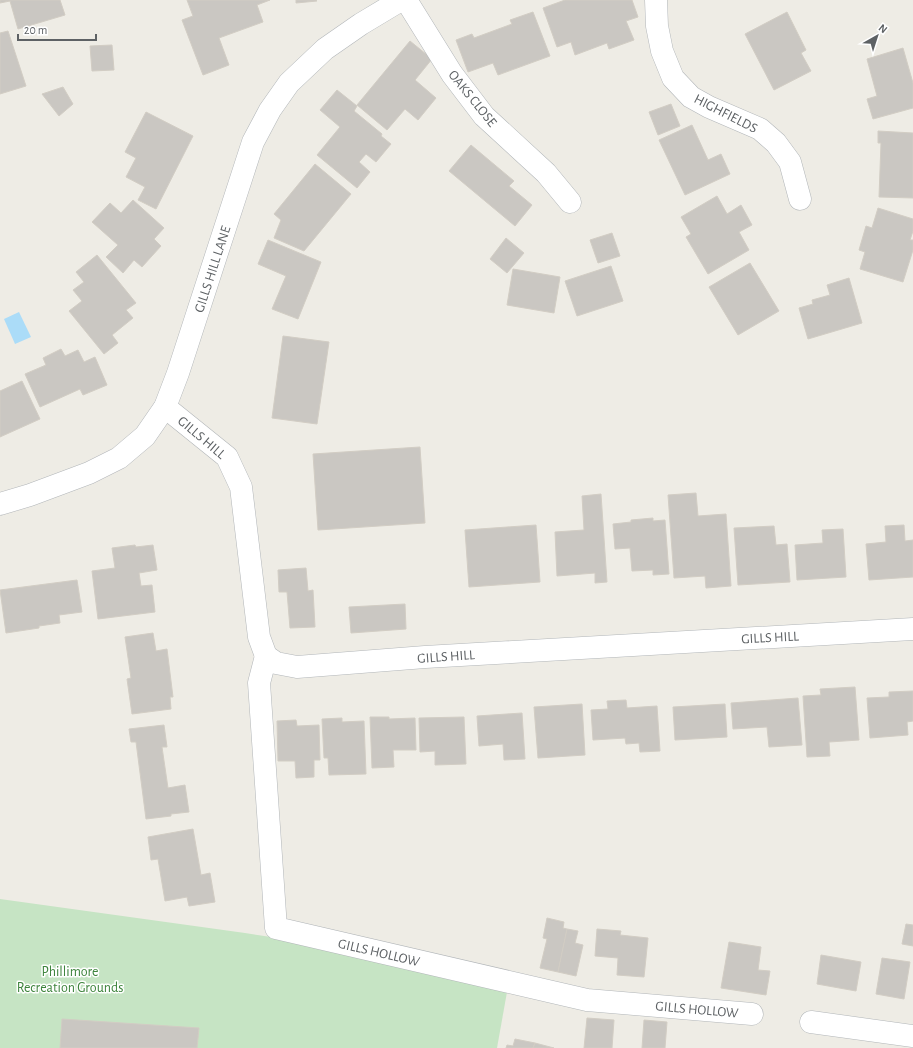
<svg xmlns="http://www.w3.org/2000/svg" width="913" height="1048" font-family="'Alegreya Sans',sans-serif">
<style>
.green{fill:#c6e4c4}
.water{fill:#abdcf8}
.building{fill:#cac7c2;stroke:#d2cdc4}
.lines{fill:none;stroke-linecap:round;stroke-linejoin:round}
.street-casing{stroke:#b2b6b9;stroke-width:23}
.street{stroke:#fff;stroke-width:22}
.labels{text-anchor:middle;stroke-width:3;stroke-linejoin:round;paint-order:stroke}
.street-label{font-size:14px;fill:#5d6164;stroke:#fff}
.park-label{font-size:14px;fill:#3e843d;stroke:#fff}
</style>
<rect width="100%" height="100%" fill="#eeece5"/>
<polygon class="green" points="0,899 245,933 271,937 507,992 497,1048 0,1048"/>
<polygon class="water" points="19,312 31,337 15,344 4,319"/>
<g class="building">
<polygon points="0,0 60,0 65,15 18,29 10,1 0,3"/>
<polygon points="187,0 270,0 257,5 263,22 219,38 229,65 203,75 182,20 193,16"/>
<polygon points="296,0 316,0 317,1 296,3"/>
<polygon points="565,0 632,0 638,17 626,21 634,40 609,49 607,43 575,55 571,42 557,47 543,8"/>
<polygon points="533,12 550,56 498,75 493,63 468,72 456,40 472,34 474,38 512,24 510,20"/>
<polygon points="787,12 806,50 801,53 811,71 774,90 745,34"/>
<polygon points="8,31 26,86 0,94 0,33"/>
<polygon points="410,41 432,59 415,80 436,98 418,120 405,109 387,130 357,105"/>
<polygon points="112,45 114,70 92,71 90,46"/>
<polygon points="903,48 913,83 913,108 873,119 867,99 877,96 867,59"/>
<polygon points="63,87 73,104 59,116 42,94"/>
<polygon points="337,90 357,106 354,111 382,134 381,136 391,144 376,162 366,154 359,162 370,172 357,188 317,155 340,127 320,110"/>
<polygon points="671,104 680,126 658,135 649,112"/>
<polygon points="146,112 193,136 156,209 138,200 145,187 126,177 136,158 125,152"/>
<polygon points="692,125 708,160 721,154 730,174 685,195 659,140"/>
<polygon points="878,131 913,133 913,198 879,197 881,143 878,143"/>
<polygon points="471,145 514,181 509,186 532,205 515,226 449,171"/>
<polygon points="315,164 351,194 304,251 274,238 281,220 274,214"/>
<polygon points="717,196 727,214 741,205 752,225 739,232 749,250 708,274 686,237 691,234 681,217"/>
<polygon points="133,200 164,228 154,239 161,246 142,267 134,260 123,273 106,257 118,245 92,222 110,203 121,213"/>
<polygon points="878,208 913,219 913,231 910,240 913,240 913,250 903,282 860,269 865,252 859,250 866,226 872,228"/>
<polygon points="612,233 620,256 598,263 590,240"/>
<polygon points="506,238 524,253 507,273 490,259"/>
<polygon points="268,240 321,262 298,319 272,309 286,276 258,264"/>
<polygon points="97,255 136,303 126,310 133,318 112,335 118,343 104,354 69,311 82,301 73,290 84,282 76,272"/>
<polygon points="750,263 779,311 738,335 709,287"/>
<polygon points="611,266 623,301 577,316 565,281"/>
<polygon points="513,269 560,277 554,313 507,305"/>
<polygon points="849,278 862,323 808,339 799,308 813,304 812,300 830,295 827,285"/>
<polygon points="283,336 329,342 317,424 272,418"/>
<polygon points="61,349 65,356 78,350 84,362 95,357 107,385 83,395 80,389 40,407 25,374 46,365 43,358"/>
<polygon points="22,381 40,419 0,437 0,391"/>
<polygon points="420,447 425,523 318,530 313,454"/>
<polygon points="696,493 698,516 726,514 731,586 706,588 705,576 674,578 668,495"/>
<polygon points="601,494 607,582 595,583 595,573 557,576 555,532 584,530 582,496"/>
<polygon points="653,518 653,521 665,520 669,574 653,575 653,570 632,571 630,548 615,549 613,524 631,522 631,520"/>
<polygon points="536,525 540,582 469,587 465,530"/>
<polygon points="904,525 905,541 913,540 913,577 869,580 866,544 886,542 885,526"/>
<polygon points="774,526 776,545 787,544 790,582 738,585 734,528"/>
<polygon points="843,529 846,577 797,580 795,545 823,543 822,530"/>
<polygon points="135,545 136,547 153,545 157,570 139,573 141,586 152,585 155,612 98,619 92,571 115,568 112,548"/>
<polygon points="306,568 308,591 313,590 315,627 290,628 287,592 279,592 278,570"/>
<polygon points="77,580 82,612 59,615 60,623 39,626 39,628 6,633 0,590"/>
<polygon points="405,604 406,629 351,633 349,607"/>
<polygon points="153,633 156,651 167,649 173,697 170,697 171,709 132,714 127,679 131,678 125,637"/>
<polygon points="855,687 859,740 829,742 830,756 807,757 803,696 821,695 820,689"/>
<polygon points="913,691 913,721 907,722 908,735 870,738 867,698 889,697 889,692"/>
<polygon points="798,698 802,745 769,747 767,727 733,729 731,703"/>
<polygon points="626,700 627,708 657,706 660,751 640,752 639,743 626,744 625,738 593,740 591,710 608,709 607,701"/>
<polygon points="582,704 585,755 538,758 534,707"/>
<polygon points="725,704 727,737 675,740 673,707"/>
<polygon points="522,713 525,759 504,760 503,744 479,746 477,716"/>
<polygon points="370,717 389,717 389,719 415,718 416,750 393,750 394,767 372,768"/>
<polygon points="464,717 466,764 435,765 435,751 420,752 419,718"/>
<polygon points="342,718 342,722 364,721 366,774 329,775 328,758 324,758 322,719"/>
<polygon points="296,720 297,726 319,725 320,760 314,760 314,777 296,778 295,761 278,761 277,721"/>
<polygon points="164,725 167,747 162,747 168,788 185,785 189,812 171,814 171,816 146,819 136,742 131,742 129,729"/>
<polygon points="193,829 201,875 210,873 215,902 189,906 187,897 165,901 158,859 151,860 148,837"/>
<polygon points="547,918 564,922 563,928 567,929 558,972 540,968 547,939 543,938"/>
<polygon points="906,924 913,925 913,946 902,944"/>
<polygon points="567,929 578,931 575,943 583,945 576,976 558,972"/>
<polygon points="597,929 621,931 620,935 648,938 644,977 617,975 618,958 595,956"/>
<polygon points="729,942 761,947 758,970 770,971 766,995 721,988"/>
<polygon points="821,955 861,962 856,991 817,984"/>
<polygon points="882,958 910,962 904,999 876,994"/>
<polygon points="587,1018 614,1020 612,1048 584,1048"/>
<polygon points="62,1019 199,1028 197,1048 60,1048"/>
<polygon points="644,1020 667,1022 665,1048 642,1048"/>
<polygon points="515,1039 535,1043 533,1048 506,1048 507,1045 513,1046"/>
<polygon points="535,1043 554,1048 533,1048"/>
</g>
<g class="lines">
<defs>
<g id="street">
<polyline points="406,0 452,74 484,116 546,173 570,202"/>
<polyline points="656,0 657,26 662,51 673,78 691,97 709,107 760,129 776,143 790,162 800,199"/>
<polyline points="165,407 227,457 241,487 259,637 266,656 276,663 297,667 425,657 913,629"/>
<polyline points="0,504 30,495 89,473 119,458 145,436 165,407 178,373 253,142 270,110 289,83 325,49 361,24 401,0"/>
<polyline points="266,656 259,683 276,928 587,1000 752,1014"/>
<polyline points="811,1022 913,1036"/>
</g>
</defs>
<use href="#street" class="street-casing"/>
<use href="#street" class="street"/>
</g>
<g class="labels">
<g class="street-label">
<text transform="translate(473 98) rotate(51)" y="5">OAKS CLOSE</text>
<text transform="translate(726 113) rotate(27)" y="5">HIGHFIELDS</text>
<text transform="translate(212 269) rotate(-72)" y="5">GILLS HILL LANE</text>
<text transform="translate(202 437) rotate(40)" y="5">GILLS HILL</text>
<text transform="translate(770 637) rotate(-3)" y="5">GILLS HILL</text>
<text transform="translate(446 656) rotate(-4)" y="5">GILLS HILL</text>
<text transform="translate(379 952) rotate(13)" y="5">GILLS HOLLOW</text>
<text transform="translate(697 1009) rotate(5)" y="5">GILLS HOLLOW</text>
</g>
<g class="park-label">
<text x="70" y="976">Phillimore<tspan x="70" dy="16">Recreation Grounds</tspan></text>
</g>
</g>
<g transform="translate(877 36) rotate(39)" stroke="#ffffff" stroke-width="3" paint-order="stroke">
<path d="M0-3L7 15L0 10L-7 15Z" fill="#5d6164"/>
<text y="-6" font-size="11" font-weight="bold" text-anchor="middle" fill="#5d6164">N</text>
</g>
<path d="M18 34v6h78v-6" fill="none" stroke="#5d6164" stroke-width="2"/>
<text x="24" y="34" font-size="12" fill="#5d6164" stroke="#ffffff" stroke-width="3" paint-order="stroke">20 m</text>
</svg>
